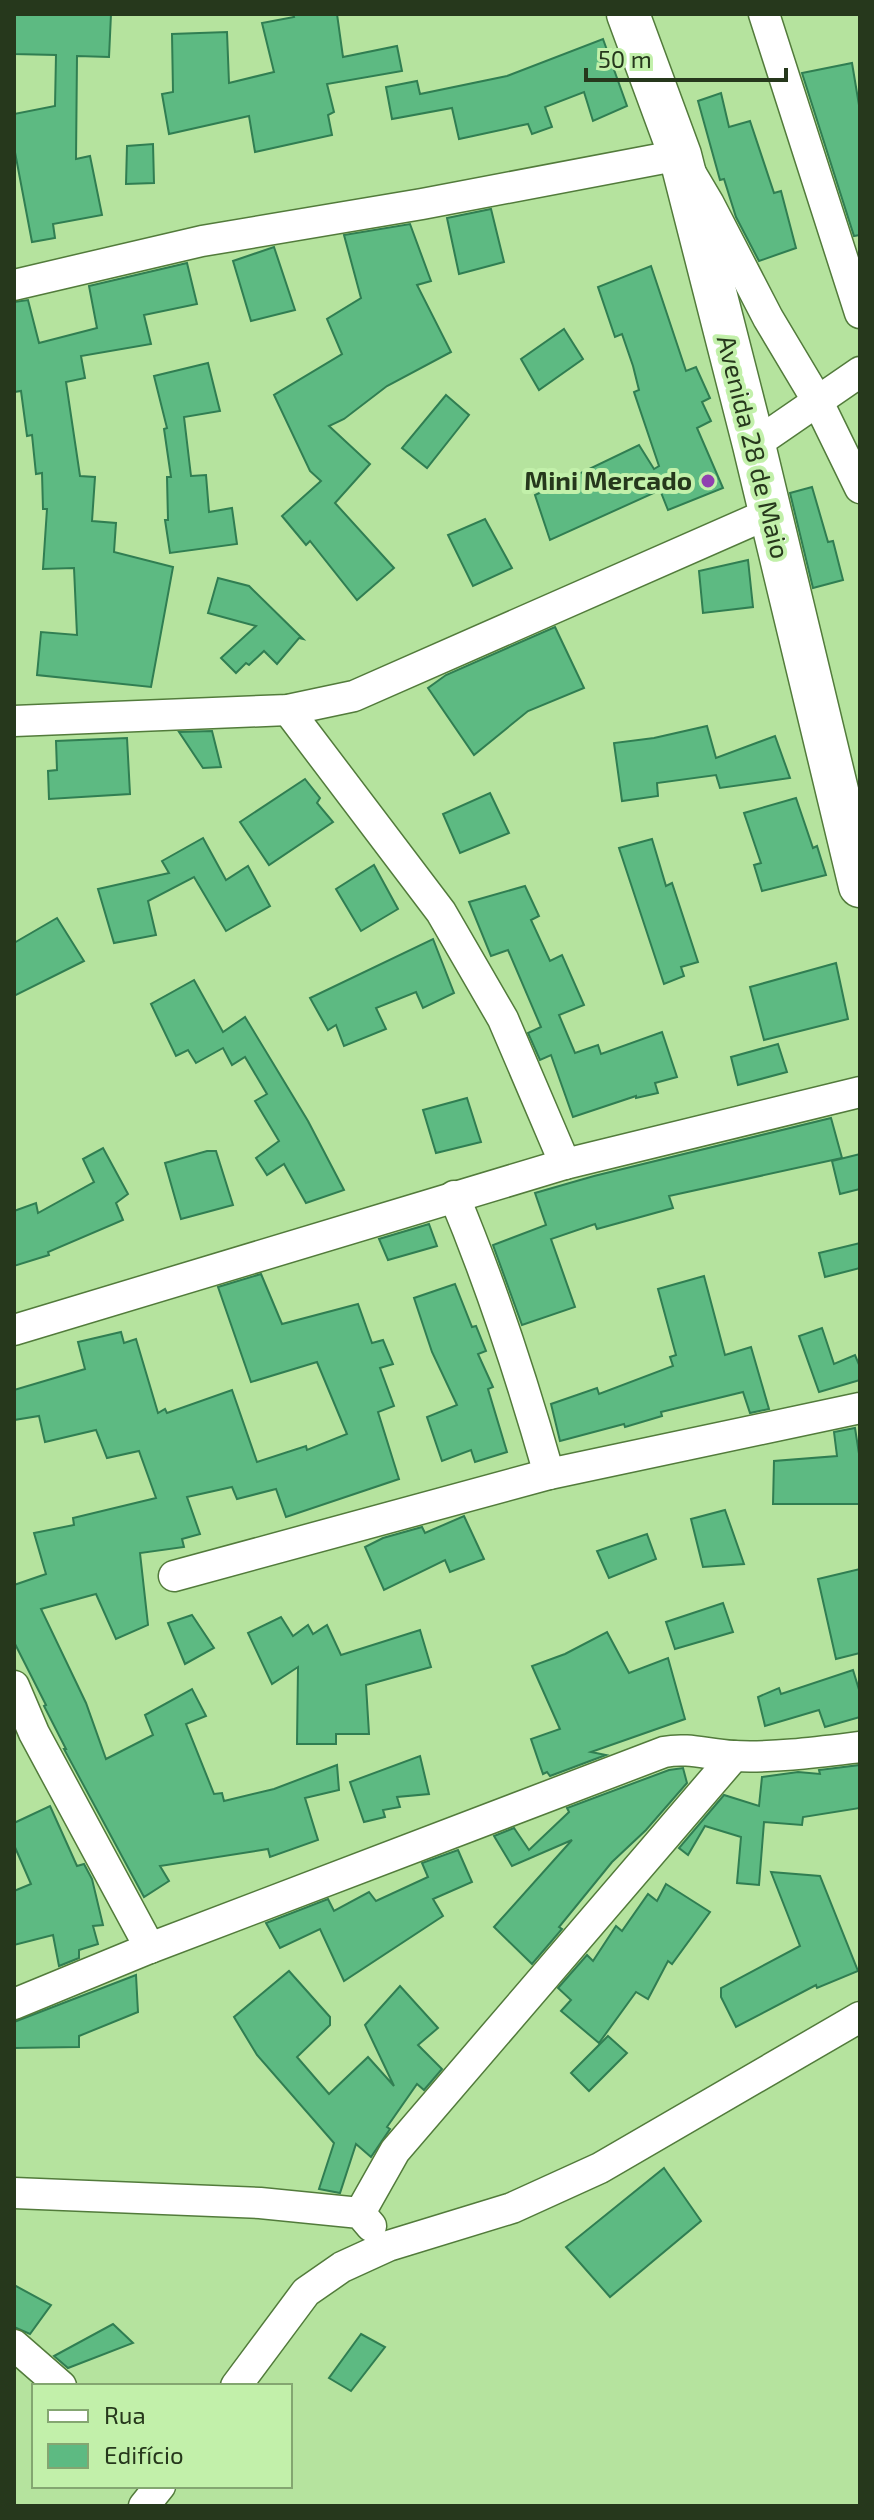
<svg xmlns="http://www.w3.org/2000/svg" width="874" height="2520" font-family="'Exo 2',sans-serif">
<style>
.building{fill:#5dba82;stroke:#307e52;stroke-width:2}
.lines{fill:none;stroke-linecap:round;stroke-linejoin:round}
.street-casing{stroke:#527b3b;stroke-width:33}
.secondary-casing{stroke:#527b3b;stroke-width:45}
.street{stroke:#fff;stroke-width:30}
.secondary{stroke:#fff;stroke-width:42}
.poi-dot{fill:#9040b0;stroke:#c2f0aa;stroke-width:3}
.labels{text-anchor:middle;stroke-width:8;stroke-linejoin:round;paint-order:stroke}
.street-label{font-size:26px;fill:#26381c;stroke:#c2f0aa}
.poi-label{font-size:26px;font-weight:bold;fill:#26381c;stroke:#c2f0aa;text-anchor:end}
</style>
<rect width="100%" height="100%" fill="#b5e39e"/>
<g class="building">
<polygon points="14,14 111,14 109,57 77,56 76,159 90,156 102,215 53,224 55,238 32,242 14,147 14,114 55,106 56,55 14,54"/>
<polygon points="293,14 337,14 343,57 397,46 402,71 327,84 334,112 328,115 332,135 255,152 249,116 169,134 162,94 173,92 172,34 227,32 229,83 274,72 262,23 294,17"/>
<polygon points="603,39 627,106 593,121 584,92 545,107 552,127 532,134 528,124 459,139 452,108 392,119 386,87 417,81 420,94 507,76"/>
<polygon points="852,63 860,111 860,235 854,236 802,73"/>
<polygon points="721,93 729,127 750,121 774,193 781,191 796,248 759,261 736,217 724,179 720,180 698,101"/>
<polygon points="153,144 154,183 126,184 127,146"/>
<polygon points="491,209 504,262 459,274 447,218"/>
<polygon points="410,224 431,281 417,285 451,352 387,386 344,419 329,426 370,464 335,503 394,568 357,600 310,541 306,545 282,516 321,481 310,471 274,395 342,354 327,319 361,298 344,235"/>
<polygon points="274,247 295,310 251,321 233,261"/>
<polygon points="187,263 197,304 144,315 151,344 81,356 85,378 66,382 80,476 95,477 92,521 116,523 114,552 173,567 151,687 37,675 41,632 77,635 74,568 43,569 47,509 43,509 42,473 36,474 32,435 27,436 21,391 14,392 14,302 28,300 39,343 97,328 89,286"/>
<polygon points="651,266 686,371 696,367 710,398 702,402 711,421 697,428 723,488 668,510 660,490 550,540 535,495 639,445 654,469 659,466 634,392 639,390 633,366 622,334 615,337 598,287"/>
<polygon points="564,329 583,359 539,390 521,359"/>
<polygon points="208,363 220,411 184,417 191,476 206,475 209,512 232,508 237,544 170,553 165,520 168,520 167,477 171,477 164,429 167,428 154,376"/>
<polygon points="446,395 469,415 427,468 402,448"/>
<polygon points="812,487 828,542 833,541 843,580 813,588 790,493"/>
<polygon points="485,519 512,568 473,586 448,535"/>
<polygon points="748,560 753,607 703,613 699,571"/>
<polygon points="218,578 249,586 303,639 299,638 277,664 264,651 249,665 246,663 236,673 221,658 256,626 208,613"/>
<polygon points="555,627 584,688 528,711 474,755 428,688 446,675"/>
<polygon points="707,726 716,758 775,736 790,778 720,788 716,775 657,783 658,796 622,801 614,743 654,738"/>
<polygon points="212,731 221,767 203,768 179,732"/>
<polygon points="127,738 130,794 49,799 48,771 57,770 56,741"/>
<polygon points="305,779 320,798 317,803 333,822 269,865 240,822"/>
<polygon points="490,793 509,833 460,853 443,814"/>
<polygon points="796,798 813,848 817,846 826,875 762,891 754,865 761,863 744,813"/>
<polygon points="203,838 226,880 248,866 270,906 226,931 194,877 148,901 156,935 114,943 98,889 169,873 162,861"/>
<polygon points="652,839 666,886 672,883 698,962 681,967 684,976 664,984 619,848"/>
<polygon points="374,865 398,909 361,931 336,889"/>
<polygon points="525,886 539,916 531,920 550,961 562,955 584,1005 559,1015 575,1053 598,1045 601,1054 662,1032 677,1077 655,1083 658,1093 636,1098 636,1096 573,1117 551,1055 540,1060 528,1033 541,1027 508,950 491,956 469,902"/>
<polygon points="57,918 84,961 14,996 14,943"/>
<polygon points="433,939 454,993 423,1008 416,992 376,1008 386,1029 344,1046 336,1025 328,1030 310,998"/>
<polygon points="836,963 848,1019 764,1040 750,987"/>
<polygon points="194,980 223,1032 245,1017 308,1121 344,1190 306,1203 284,1164 267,1175 256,1158 279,1141 255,1101 267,1094 245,1057 232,1065 223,1048 196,1063 188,1050 176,1056 151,1004"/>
<polygon points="778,1044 787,1072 738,1085 731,1057"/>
<polygon points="467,1098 481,1142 436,1153 423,1110"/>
<polygon points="831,1118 842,1158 669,1196 673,1208 597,1229 595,1224 551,1239 575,1307 522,1325 493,1245 546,1225 535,1193 594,1176"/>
<polygon points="103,1148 128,1194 116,1203 123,1220 48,1252 49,1255 14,1266 14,1211 36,1203 38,1213 94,1182 83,1159"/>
<polygon points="207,1151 216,1151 233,1205 181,1219 165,1163"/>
<polygon points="860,1154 860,1189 840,1194 832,1161"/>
<polygon points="429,1224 437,1246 388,1260 379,1239"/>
<polygon points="860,1243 860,1268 825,1277 819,1253"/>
<polygon points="261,1274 282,1324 358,1304 372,1343 383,1340 393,1364 380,1368 394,1406 378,1412 399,1479 286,1517 276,1489 237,1499 232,1487 187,1497 200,1534 182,1539 184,1547 140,1553 148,1625 116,1639 96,1594 41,1609 86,1703 106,1759 153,1735 145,1715 192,1689 206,1716 186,1724 214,1794 222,1793 224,1801 274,1789 337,1765 339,1790 305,1798 318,1840 270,1857 268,1849 160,1866 169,1881 144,1897 64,1749 66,1749 44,1706 46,1705 14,1642 14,1585 46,1574 34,1533 74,1525 73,1518 156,1498 139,1451 107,1458 96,1430 45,1442 39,1416 14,1420 14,1390 85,1369 78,1342 121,1332 124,1343 136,1339 158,1413 165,1409 167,1413 232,1390 257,1462 306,1446 307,1450 347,1434 317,1362 251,1382 218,1287"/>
<polygon points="704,1276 725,1355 751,1347 769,1409 750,1413 743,1392 661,1412 662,1416 625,1427 624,1424 560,1441 551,1404 597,1388 599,1394 673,1366 670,1357 676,1355 658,1289"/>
<polygon points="455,1284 472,1327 476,1326 486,1351 478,1354 493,1387 488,1389 507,1452 475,1462 471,1450 442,1461 427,1417 457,1405 432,1352 414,1298"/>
<polygon points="822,1328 834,1364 855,1355 860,1367 860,1380 819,1392 799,1336"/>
<polygon points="855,1428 860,1460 860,1504 773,1504 774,1461 837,1456 834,1432"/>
<polygon points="725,1510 744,1564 703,1567 691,1519"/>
<polygon points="464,1516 484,1559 450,1572 445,1560 384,1590 365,1547 383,1538 422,1527 425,1533"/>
<polygon points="647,1534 656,1559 609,1578 597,1551"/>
<polygon points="860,1569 860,1653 836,1659 818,1579"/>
<polygon points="723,1603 733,1632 675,1649 666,1622"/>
<polygon points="192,1615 214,1648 185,1664 168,1623"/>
<polygon points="281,1617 293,1636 308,1625 313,1634 327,1625 341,1655 420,1630 431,1667 366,1685 369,1734 336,1734 336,1744 297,1744 298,1667 272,1684 248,1633"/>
<polygon points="607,1632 629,1673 668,1658 685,1719 591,1752 606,1755 550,1776 547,1772 543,1774 531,1739 560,1729 532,1666 565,1654"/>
<polygon points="853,1670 860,1693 860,1717 825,1727 819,1710 765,1726 758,1697 779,1688 781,1694"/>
<polygon points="420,1756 429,1794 397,1797 400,1807 383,1810 385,1817 364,1822 350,1782"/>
<polygon points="860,1765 860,1808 803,1817 802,1825 764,1822 759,1885 737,1883 741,1837 705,1826 688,1855 679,1848 724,1795 759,1806 762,1777 798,1772 820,1774 819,1770"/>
<polygon points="683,1768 687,1783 646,1830 612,1862 559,1927 562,1929 532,1964 494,1927 572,1840 512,1866 494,1836 514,1828 529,1850 569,1812 567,1808 669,1770"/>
<polygon points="50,1806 77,1866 84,1864 92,1879 103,1925 93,1926 98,1944 79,1950 79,1958 59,1966 53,1935 14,1945 14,1891 31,1884 14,1845 14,1823"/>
<polygon points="458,1850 472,1882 433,1899 443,1916 344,1981 320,1929 280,1948 266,1923 328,1899 334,1911 369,1892 376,1901 428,1877 422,1863"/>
<polygon points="771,1872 820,1876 858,1971 817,1988 816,1985 736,2027 721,1997 721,1988 800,1946"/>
<polygon points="666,1884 710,1912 672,1964 668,1961 648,1999 636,1992 599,2043 561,2011 571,2000 558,1988 587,1955 593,1961 616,1926 622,1931 648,1894 657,1901"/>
<polygon points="289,1971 330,2017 330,2025 297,2057 329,2094 368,2057 394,2086 365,2025 400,1986 438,2028 418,2045 442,2069 424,2090 417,2084 387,2127 390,2129 371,2157 356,2144 340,2193 319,2189 334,2143 257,2055 234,2017"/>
<polygon points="136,1975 138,2012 79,2036 79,2047 14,2048 14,2022"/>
<polygon points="608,2036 627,2053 589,2091 571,2073"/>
<polygon points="664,2168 701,2221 610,2297 566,2247"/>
<polygon points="14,2285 51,2305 30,2334 14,2327"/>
<polygon points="113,2324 133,2343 68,2368 54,2356"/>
<polygon points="361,2334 385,2347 351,2391 329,2378"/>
</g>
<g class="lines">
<defs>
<g id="street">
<polyline points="764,14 860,313"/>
<polyline points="14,285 202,241 422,204 680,155 709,204 768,318 817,400 860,488"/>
<polyline points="754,445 860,372"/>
<polyline points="288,710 441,912 503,1019 565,1164"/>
<polyline points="14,721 288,710 354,696 770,513"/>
<path d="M454,1196C492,1287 522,1379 549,1474"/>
<polyline points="14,1330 565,1164 860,1092"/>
<polyline points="174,1576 549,1474 860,1408"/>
<polyline points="14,1686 34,1733 150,1948"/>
<path d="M14,2004L150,1948L664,1752C688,1747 709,1755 733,1756C775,1758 819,1752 860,1747"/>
<polyline points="14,2193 260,2203 360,2213 371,2226"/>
<polyline points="360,2213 395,2151 734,1756"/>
<polyline points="14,2345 61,2386"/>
<polyline points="236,2386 306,2292 342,2267 388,2246 512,2208 600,2168 860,2017"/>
<polyline points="144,2506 160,2486"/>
</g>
<polyline id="secondary" points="628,14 680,155 754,445 860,886"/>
</defs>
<use href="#street" class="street-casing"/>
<use href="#secondary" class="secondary-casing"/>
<use href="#street" class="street"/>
<use href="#secondary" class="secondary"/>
</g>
<circle class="poi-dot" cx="708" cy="481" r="8"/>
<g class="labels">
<g class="street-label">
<text transform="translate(753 447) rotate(76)" y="9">Avenida 28 de Maio</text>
</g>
<g class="poi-label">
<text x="692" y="490">Mini Mercado</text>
</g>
</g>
<rect width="874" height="2520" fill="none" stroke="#26381c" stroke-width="32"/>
<rect x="32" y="2384" width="260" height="104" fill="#c2f0aa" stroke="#84a671" stroke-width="2"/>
<rect x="48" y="2410" width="40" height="12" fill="#ffffff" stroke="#84a671" stroke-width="2"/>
<text x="104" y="2424" font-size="24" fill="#26381c">Rua</text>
<rect x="48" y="2444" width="40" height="24" fill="#5dba82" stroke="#84a671" stroke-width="2"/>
<text x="104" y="2464" font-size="24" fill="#26381c">Edifício</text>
<path d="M586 68v12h200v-12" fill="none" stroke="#26381c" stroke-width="4"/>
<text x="598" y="68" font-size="24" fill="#26381c" stroke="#c2f0aa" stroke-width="6" paint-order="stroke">50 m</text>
</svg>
